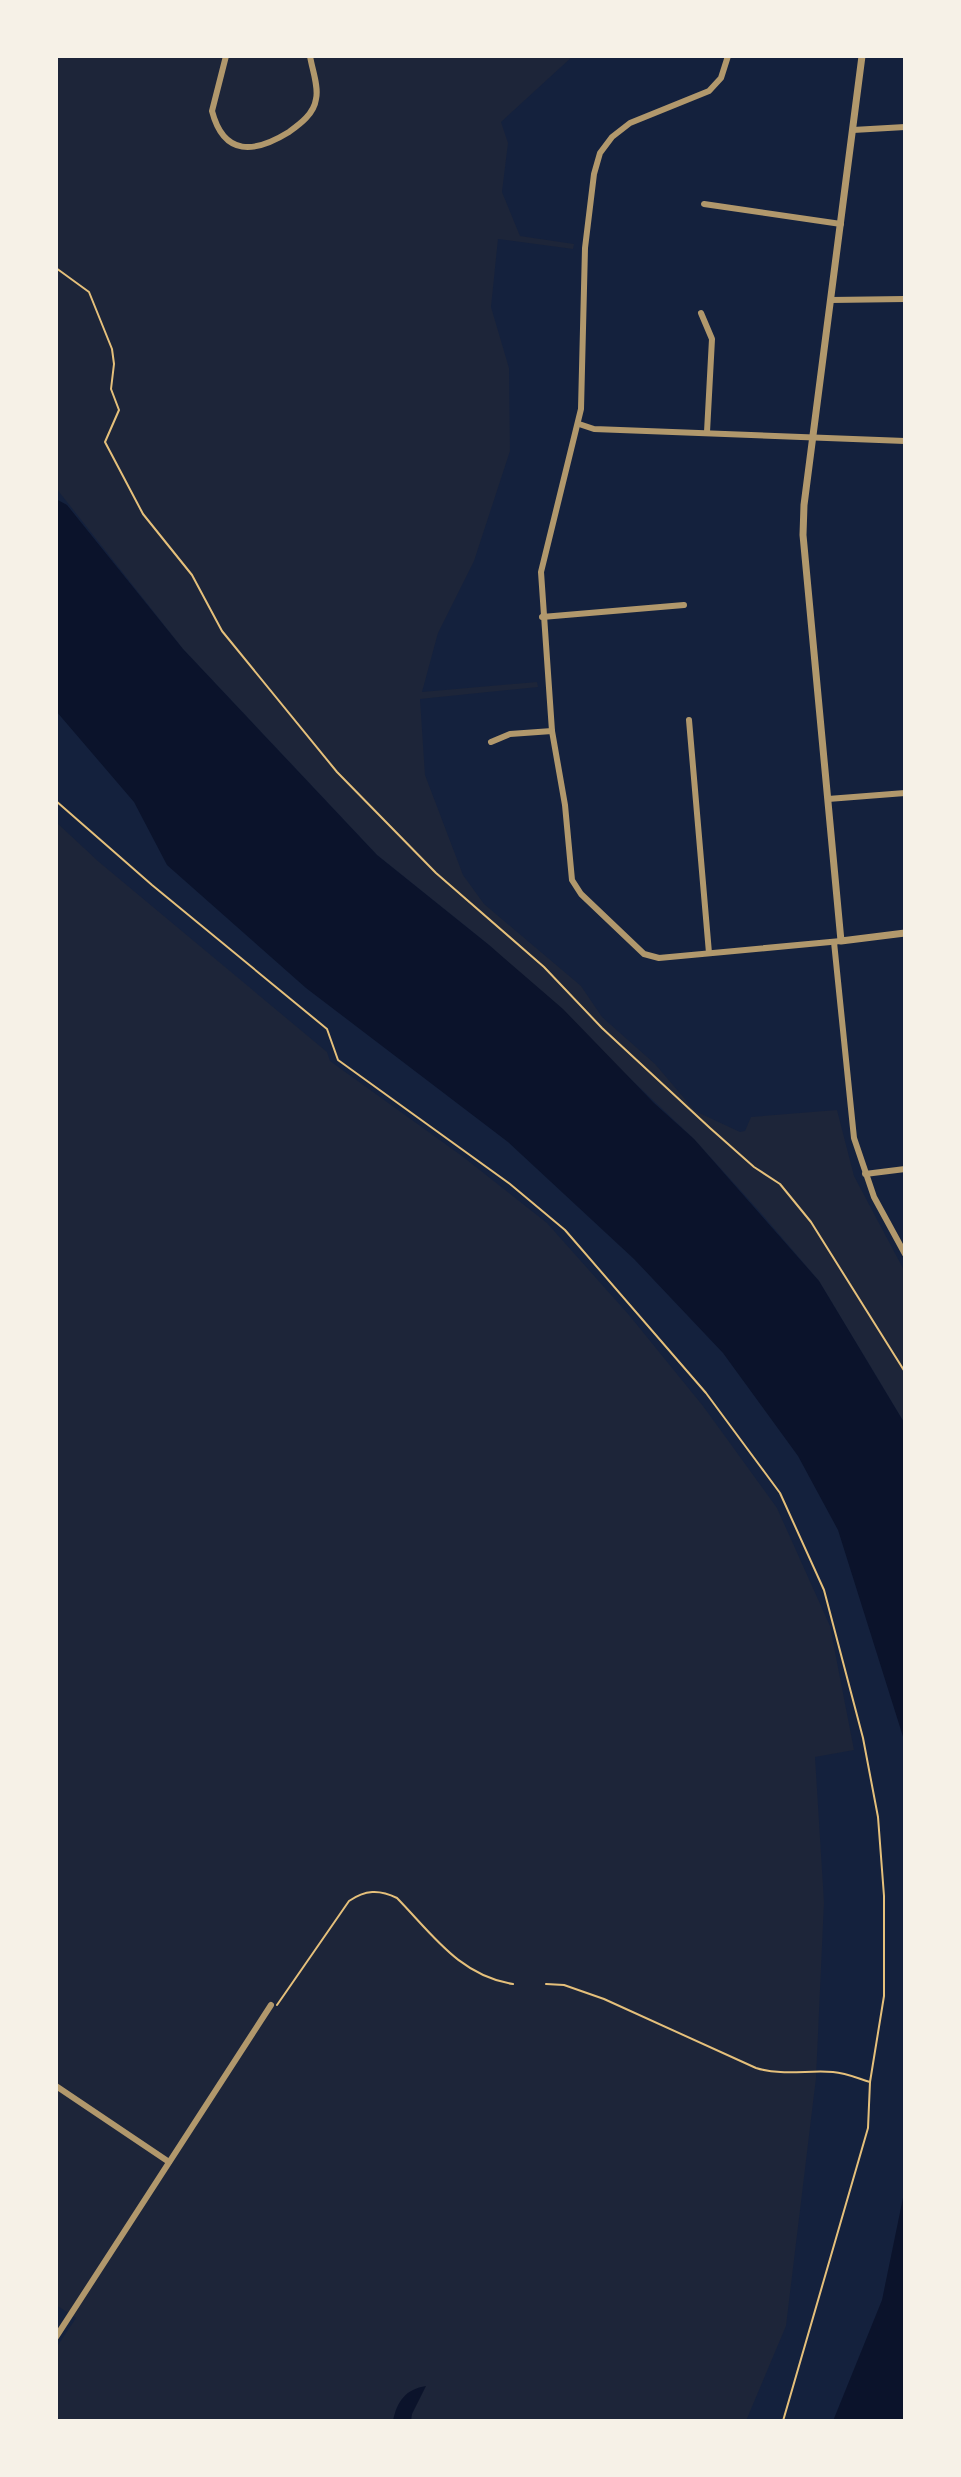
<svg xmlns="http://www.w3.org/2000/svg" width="961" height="2477" font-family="'Work Sans',sans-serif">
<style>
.green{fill:#1d2539}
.water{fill:#0b132b}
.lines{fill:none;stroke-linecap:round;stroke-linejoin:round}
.path{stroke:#e5c07b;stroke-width:2}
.minor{stroke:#b1986c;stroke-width:6}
.tertiary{stroke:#b1986c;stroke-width:7}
</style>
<rect width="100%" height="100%" fill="#14213d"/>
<g class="green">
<polygon points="56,56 573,56 501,122 508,143 502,192 520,236 574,244 573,249 498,239 491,307 509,368 510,451 474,561 438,633 422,692 537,682 538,687 420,699 425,775 463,875 484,904 581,986 602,1017 655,1064 695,1111 740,1132 745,1131 751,1117 837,1110 854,1176 905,1272 905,1424 819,1281 760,1212 694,1139 489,945 377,855 183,649 56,488"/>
<polygon points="56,822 99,862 327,1052 330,1061 462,1156 547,1223 629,1315 703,1406 777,1508 830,1626 854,1750 815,1757 824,1902 816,2078 786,2326 746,2421 56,2421 56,2348 76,2318 56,2305"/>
</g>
<g class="water">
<polygon points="56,499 67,505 183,649 377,855 489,945 563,1009 654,1103 694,1139 819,1281 905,1424 905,1743 838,1530 798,1456 723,1353 634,1259 508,1142 306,988 167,865 134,802 56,711"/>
<polygon points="905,2188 905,2421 833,2421 882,2300"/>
<path d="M426,2386L412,2414L411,2421H393C397,2401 406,2389 426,2386Z"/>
</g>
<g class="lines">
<g class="path">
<polyline points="56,268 89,292 112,349 114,364 111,389 119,410 105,442 143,514 192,575 222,631 337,772 436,873 544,967 602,1028 710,1128 754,1167 780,1184 811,1222 905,1372"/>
<polyline points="56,801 152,885 327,1029 338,1060 510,1184 565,1230 706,1393 780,1493 824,1590 863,1738 878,1817 884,1896 884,1996 870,2082"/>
<path d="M546,1984L564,1985L604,1999L756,2068C782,2076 807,2070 833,2072C846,2073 857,2078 870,2082L868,2128L783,2421"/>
<path d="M277,2005L349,1901C365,1890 379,1889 397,1898C432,1934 460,1976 513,1984"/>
</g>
<g class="minor">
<path d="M226,56L212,111C224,157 255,153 289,132C300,124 314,114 316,99C319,87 312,69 310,56"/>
<polyline points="728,56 721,78 709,91 630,123 612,137 600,153 594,174 585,248 581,409 541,572 552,731 565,805 572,880 581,894 644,954 659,958 841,941"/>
<polyline points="853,130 905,127"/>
<polyline points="704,204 841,224"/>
<polyline points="831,300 905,299"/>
<polyline points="701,313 712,339 707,432"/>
<polyline points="579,424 594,429 905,441"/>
<polyline points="542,617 684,605"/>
<polyline points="689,720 709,953"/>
<polyline points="491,742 510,734 552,731"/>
<polyline points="828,799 905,793"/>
<polyline points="834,942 854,1138 874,1197 905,1254"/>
<polyline points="865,1174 905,1169"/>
<polyline points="56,2086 169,2162"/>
<polyline points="56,2337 271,2005"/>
</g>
<polyline class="tertiary" points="862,56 804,505 803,535 841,941 905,933"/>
</g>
<rect width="961" height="2477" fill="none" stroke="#f6f1e7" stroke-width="116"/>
</svg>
